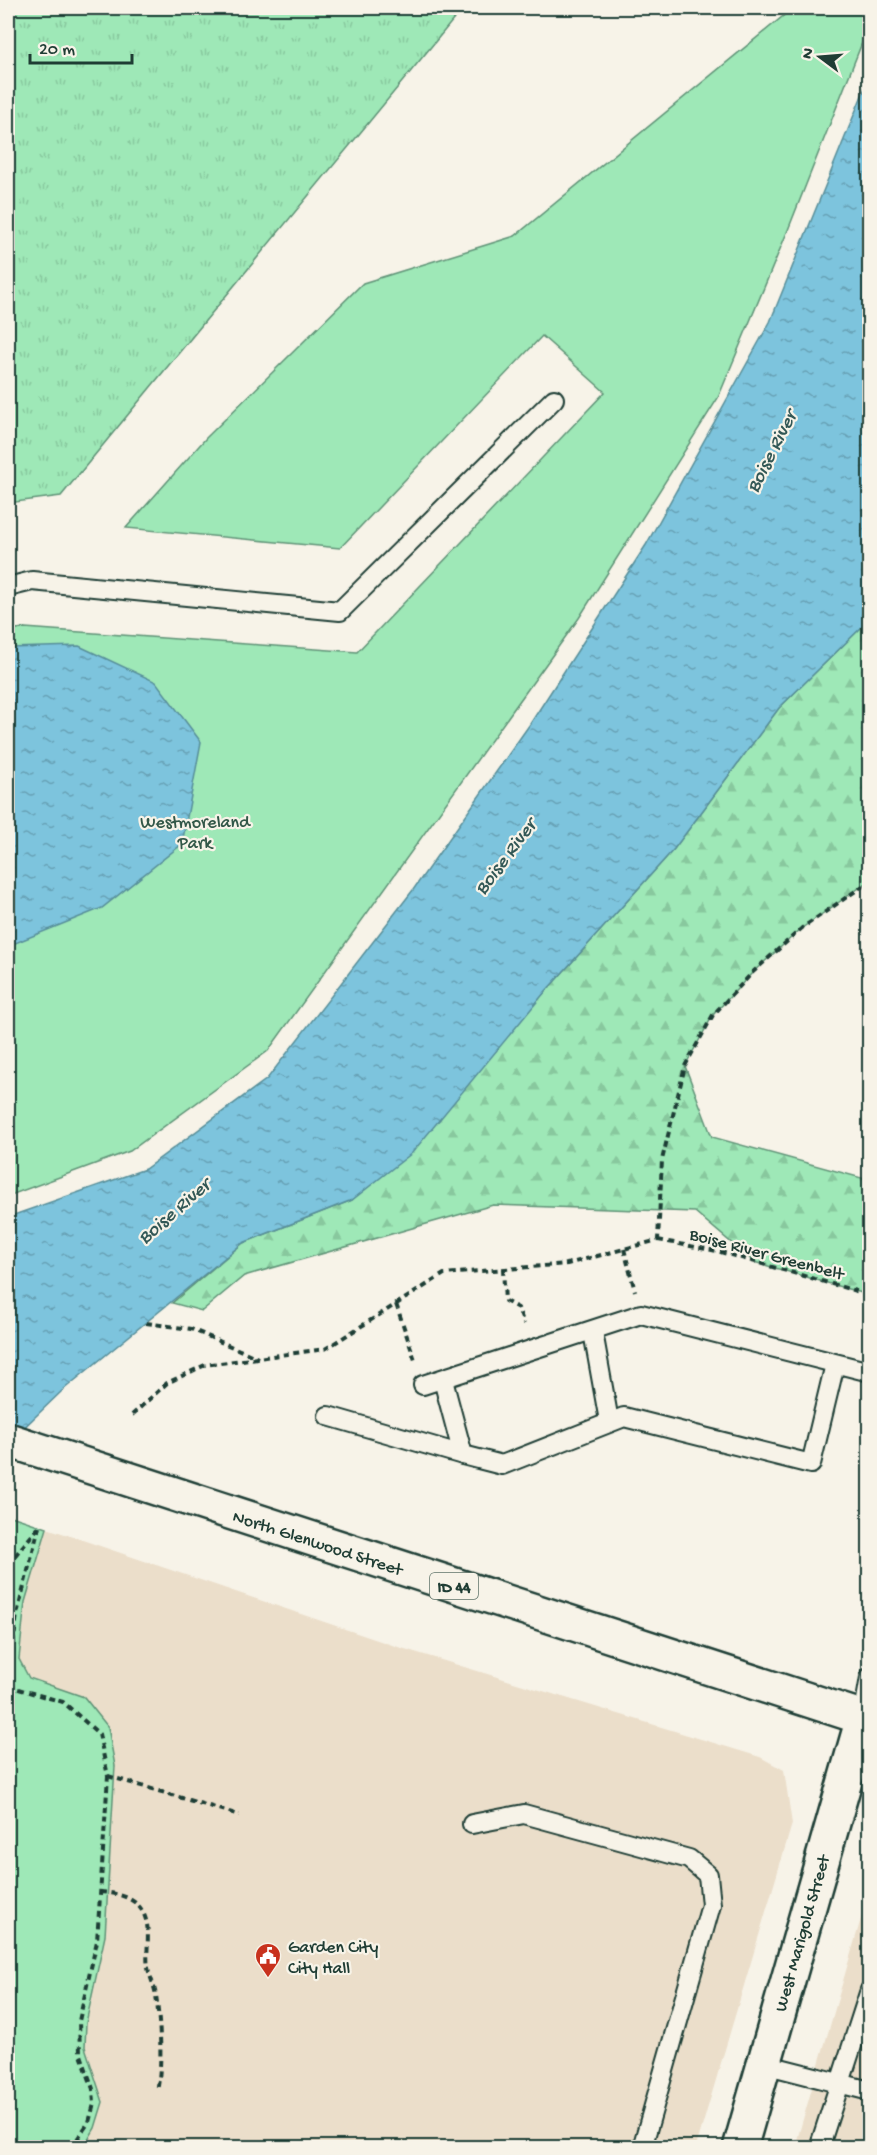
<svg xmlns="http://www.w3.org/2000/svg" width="877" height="2155" font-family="'Gochi Hand',sans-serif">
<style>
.built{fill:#ebdeca}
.grass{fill:url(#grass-tufts);stroke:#5e9276;stroke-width:1.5}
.forest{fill:url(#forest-firs);stroke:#5e9276;stroke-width:1.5}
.green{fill:#9ee8b7;stroke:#5e9276;stroke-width:1.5}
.water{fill:url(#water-ripples);stroke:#578e99;stroke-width:1.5}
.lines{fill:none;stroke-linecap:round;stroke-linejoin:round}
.lane-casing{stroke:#1f3d34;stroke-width:22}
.secondary-casing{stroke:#1f3d34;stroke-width:38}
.primary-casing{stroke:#1f3d34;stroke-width:38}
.path{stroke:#1f3d34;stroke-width:4;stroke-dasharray:6 4.5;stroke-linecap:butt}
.lane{stroke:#f7f3e8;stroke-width:18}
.secondary{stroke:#f7f3e8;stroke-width:33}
.primary{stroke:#f7f3e8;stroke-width:33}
.labels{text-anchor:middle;stroke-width:4.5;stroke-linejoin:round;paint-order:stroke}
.shield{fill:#f7f3e8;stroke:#60746a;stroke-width:1.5}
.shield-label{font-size:16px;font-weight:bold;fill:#1f3d34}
.park-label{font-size:18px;fill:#325748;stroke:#f7f3e8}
.street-label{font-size:18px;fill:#1f3d34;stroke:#f7f3e8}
.poi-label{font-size:18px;fill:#1f3d34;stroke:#f7f3e8;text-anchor:start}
.water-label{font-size:20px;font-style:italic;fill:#325856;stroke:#f7f3e8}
</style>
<defs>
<pattern id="grass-tufts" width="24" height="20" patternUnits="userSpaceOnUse" patternTransform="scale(1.5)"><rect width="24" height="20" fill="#9ee8b7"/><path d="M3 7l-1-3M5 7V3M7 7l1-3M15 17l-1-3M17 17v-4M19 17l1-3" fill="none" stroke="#88c89e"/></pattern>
<pattern id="forest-firs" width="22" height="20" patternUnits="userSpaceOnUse" patternTransform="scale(1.5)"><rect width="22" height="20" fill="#9ee8b7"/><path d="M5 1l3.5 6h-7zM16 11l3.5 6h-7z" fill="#88c89e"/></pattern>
<pattern id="water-ripples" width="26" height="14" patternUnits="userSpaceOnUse" patternTransform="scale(1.5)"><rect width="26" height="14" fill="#7dc4dd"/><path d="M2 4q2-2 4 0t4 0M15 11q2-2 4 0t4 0" fill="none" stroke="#66a0b4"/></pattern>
</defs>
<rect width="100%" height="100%" fill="#f7f3e8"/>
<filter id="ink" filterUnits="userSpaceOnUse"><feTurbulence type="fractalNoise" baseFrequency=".0167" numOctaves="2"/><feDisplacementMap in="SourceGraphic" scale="12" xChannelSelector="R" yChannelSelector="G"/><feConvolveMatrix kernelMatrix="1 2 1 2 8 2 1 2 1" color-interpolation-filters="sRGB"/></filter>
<g filter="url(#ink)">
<g class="built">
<polygon points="47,1528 395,1646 760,1757 784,1770 792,1824 696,2147 84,2147 95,2128 93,2069 85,2047 86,2023 105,1936 115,1766 108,1727 84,1697 29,1678 19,1659 25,1602"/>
<polygon points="869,1891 869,2147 795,2147"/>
</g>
<polygon class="grass" points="8,8 463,8 61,496 8,503"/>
<polygon class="forest" points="869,620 869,881 802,928 753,972 713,1015 685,1066 712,1137 869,1180 869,1295 754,1262 695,1212 493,1205 244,1276 202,1311 172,1303 243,1243 352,1200 545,992 674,849 779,708"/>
<g class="green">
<polygon points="793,8 869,8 869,25 788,230 718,398 579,618 268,1051 130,1151 8,1196 8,630 25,628 357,652 605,392 542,336 340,548 126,528 206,438 363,283 515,236"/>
<polygon points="8,1515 47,1528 25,1602 19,1659 29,1678 84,1697 108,1727 115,1766 105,1936 86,2023 85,2047 103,2102 95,2128 84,2147 8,2147"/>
</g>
<g class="water">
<polygon points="869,78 869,620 779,708 674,849 545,992 412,1153 352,1200 243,1243 63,1390 8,1443 8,1217 145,1169 267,1079 413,890 530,724 646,545 770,322"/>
<polygon points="79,646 156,682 201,742 182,844 102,908 8,946 8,648"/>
</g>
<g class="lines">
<defs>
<g id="lane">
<polyline points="8,587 32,581 340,611 554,399"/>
<polyline points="593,1332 609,1421"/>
<polyline points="443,1380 463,1455 502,1465 624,1417 811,1464 835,1364"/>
<polyline points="423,1385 641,1314 870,1372"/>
<polyline points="328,1416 463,1455"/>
<polyline points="863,1718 870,1677"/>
<polyline points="472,1824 524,1814 689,1859 708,1875 711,1905 642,2148"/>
<polyline points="764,2064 870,2091"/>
<polyline points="819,2148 870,1990"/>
</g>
<polyline id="secondary" points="740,2148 863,1718"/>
<polyline id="primary" points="8,1440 870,1720"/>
</defs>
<use href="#lane" class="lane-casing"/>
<use href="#secondary" class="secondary-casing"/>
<use href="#primary" class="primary-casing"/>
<g class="path">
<polyline points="658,1240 717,1251 870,1295"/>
<polyline points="624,1249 635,1291"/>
<polyline points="503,1269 505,1301 518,1308 524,1324"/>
<polyline points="396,1304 415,1360"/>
<polyline points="146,1323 191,1329 258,1358"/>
<polyline points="132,1415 167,1383 205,1365 325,1349 444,1274 567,1264 658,1240 662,1160 685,1066 713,1015 753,972 802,928 870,881"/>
<polyline points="8,1510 9,1508"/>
<polyline points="8,1564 38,1528"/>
<polyline points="8,1686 63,1702 99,1734 108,1776 97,1941 79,2021 80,2052 93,2089 94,2104 89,2122 71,2148"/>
<polyline points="8,1686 17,1614 39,1527"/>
<polyline points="108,1776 239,1815"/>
<path d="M100,1892C115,1893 132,1896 141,1909C153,1927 145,1949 148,1968C150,1977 154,1985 156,1995C160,2024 163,2062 157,2091"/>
</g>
<use href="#lane" class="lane"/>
<use href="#secondary" class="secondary"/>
<use href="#primary" class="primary"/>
</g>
</g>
<defs>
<symbol id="civic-pin" viewBox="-11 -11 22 30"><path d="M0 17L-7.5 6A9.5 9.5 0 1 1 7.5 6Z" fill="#c8321e" stroke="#f7f3e8"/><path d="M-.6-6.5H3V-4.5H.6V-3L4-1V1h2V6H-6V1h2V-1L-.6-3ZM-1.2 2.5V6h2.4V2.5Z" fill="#fff"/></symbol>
</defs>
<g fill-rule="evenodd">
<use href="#civic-pin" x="253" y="1941" width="30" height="40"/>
</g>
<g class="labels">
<rect class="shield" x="430" y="1573" width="48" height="26" rx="4.5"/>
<g class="shield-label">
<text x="454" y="1592">ID 44</text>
</g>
<g class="park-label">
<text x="195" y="827">Westmoreland<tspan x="195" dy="21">Park</tspan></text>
</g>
<g class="street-label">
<text transform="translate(767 1253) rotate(15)" y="6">Boise River Greenbelt</text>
<text transform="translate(318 1542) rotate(18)" y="6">North Glenwood Street</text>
<text transform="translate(801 1933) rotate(-74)" y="6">West Marigold Street</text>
</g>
<g class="poi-label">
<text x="288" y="1952">Garden City<tspan x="288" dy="21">City Hall</tspan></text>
</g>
<g class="water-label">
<text transform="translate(770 451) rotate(-63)" y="7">Boise River</text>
<text transform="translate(504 856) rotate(-53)" y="7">Boise River</text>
<text transform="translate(173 1210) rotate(-41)" y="7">Boise River</text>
</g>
</g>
<rect width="877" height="2155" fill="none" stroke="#f7f3e8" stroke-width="30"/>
<rect x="15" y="15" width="847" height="2125" fill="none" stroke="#1f3d34" stroke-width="2" filter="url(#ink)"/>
<g transform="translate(820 57) rotate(286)" stroke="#f7f3e8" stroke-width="4.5" paint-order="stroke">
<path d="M0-4.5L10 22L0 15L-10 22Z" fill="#1f3d34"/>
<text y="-9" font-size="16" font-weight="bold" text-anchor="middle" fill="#1f3d34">N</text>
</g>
<path d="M30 54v9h102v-9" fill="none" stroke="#1f3d34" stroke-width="3"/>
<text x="39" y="54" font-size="18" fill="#1f3d34" stroke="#f7f3e8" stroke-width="4.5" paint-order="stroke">20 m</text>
</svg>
